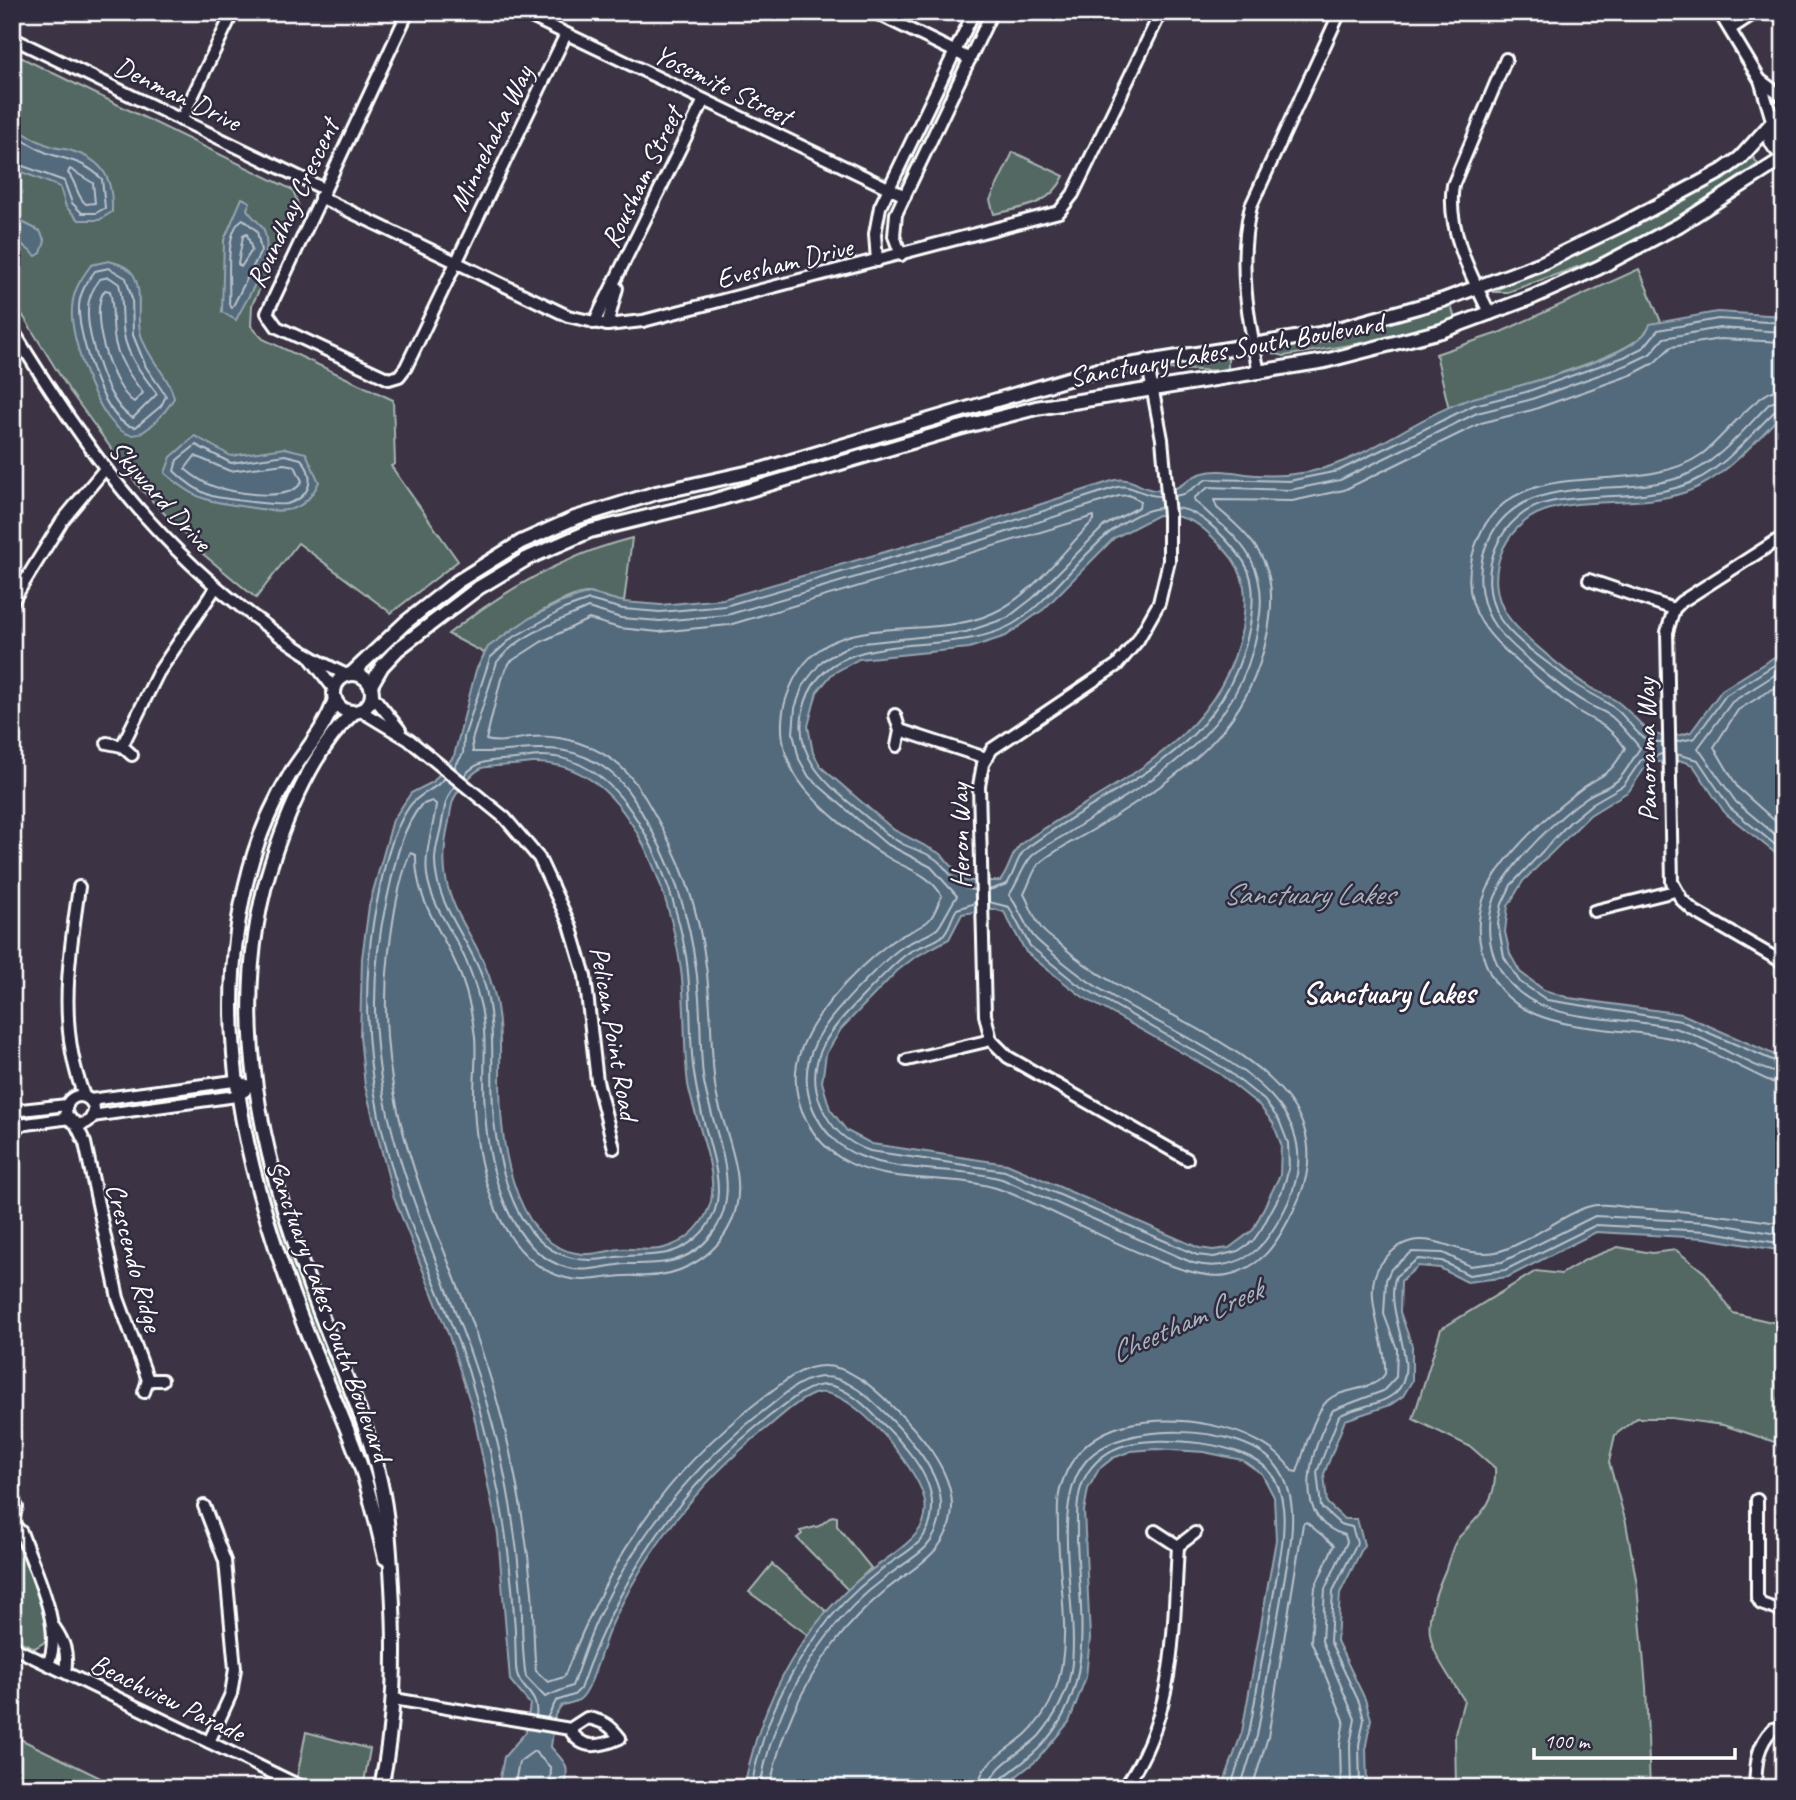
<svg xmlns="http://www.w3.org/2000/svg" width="1796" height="1800" font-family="Caveat,sans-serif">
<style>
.green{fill:#526863;stroke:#a8b4b1;stroke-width:2}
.water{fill:#52697c;stroke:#97a5b0;stroke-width:2;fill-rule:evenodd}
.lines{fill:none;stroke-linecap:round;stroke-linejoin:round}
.shore{stroke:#bac3cb;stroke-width:2}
.minor-casing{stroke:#fff;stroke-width:16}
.tertiary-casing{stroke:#fff;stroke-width:18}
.minor{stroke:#2f2a3d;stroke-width:10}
.tertiary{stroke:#2f2a3d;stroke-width:12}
.labels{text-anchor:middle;stroke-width:5;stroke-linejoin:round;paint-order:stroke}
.street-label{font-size:28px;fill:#fff;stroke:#2f2a3d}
.water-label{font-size:30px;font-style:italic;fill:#a8b4be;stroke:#2f2a3d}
.neighbourhood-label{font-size:30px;font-weight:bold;fill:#fff;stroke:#2f2a3d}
</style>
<rect width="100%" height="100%" fill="#3c3444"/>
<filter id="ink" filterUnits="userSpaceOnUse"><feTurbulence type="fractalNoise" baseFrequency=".0143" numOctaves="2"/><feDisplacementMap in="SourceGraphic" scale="14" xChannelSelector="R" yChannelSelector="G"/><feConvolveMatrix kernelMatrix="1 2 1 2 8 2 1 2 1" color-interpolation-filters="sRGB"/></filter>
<g filter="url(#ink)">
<g class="green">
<polygon points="12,53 293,190 299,207 252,305 251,326 263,339 393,400 395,464 391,466 458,561 391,613 298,543 256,598 203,554 139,487 69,390 12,298"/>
<path d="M954,68C953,91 919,161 902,176Z"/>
<path d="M1013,152L1064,176C1050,206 1023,207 994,214L990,200Z"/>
<polygon points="1753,157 1758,164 1690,210 1605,257 1508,292 1492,292 1607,239 1727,176"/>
<path d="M1639,269L1661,322L1651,324C1642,359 1486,392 1449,409L1436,354L1501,332Z"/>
<polygon points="1451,305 1455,319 1385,339 1284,356 1269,352 1377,327"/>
<polygon points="1228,356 1228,371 1165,369 1177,362"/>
<path d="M632,538L624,602C611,600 600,593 587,593C564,594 498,636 484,653L448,634C503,591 564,555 632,538Z"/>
<polygon points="255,1116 366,1445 382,1518 285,1262 244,1118"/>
<path d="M1618,1247L1652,1253L1676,1250L1705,1273L1733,1313L1776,1323L1784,1330V1445L1723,1425L1671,1418H1637L1615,1435L1609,1462L1626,1523L1637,1585L1646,1687L1650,1788H1456L1455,1734L1464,1700C1429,1645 1417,1635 1445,1571C1449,1561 1452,1545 1459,1537C1481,1514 1497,1502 1495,1468L1471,1447L1413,1419L1441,1329L1536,1271L1561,1274L1587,1259Z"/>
<polygon points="832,1516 837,1517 837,1526 871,1568 848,1590 797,1538 802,1534 800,1531 819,1526"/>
<polygon points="12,1524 21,1532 49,1634 46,1641 35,1648 12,1638"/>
<polygon points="772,1564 827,1612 808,1635 749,1592"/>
<polygon points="306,1732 370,1749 363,1788 324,1788 297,1777"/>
<polygon points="16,1737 121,1788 12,1788 12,1739"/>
</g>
<g class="water">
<path d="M12,126C24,133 37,142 51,146C57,149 65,148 72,151C105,161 113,180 112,212L99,220H79L66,207L60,187L12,168Z"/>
<path d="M242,198L250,202L247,209C251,217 261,223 264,230C275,260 249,293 236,320L222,312L224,240Z"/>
<polygon points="20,221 40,231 45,241 41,253 36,256 12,236 13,227"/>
<path d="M109,261C117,263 128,266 133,274C144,292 135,316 141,335C148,360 169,375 174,398C167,410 146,437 131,435C99,430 69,336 72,308C73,290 81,279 91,265Z"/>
<path d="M1717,312L1784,316V412C1755,441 1726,478 1686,492C1640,508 1586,496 1544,511C1503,525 1482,578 1507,615C1519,634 1571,676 1591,688C1600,694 1611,696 1619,703C1645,724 1649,746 1691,732L1722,690L1784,651V860L1725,813L1693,765L1682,761L1653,762L1646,766L1629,791L1590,815L1523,881L1508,906L1505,932L1510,954L1520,972L1544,990L1569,998L1682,1014L1784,1059V1251L1705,1238L1596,1232L1508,1277L1467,1282L1440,1268L1418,1266L1401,1281L1400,1312L1412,1346V1381L1403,1396L1390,1405L1345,1420L1324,1474L1327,1503L1344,1519H1357L1364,1545L1340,1593L1337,1641L1365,1699L1371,1719L1366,1745L1367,1788H1222L1242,1732L1276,1540L1274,1497L1262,1474L1242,1460L1204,1452L1156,1449L1131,1451L1113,1458L1099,1469L1088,1489L1084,1511L1090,1638L1086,1677L1069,1722L1036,1761L1001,1788H744C759,1709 795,1636 856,1582C873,1566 915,1544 923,1523C932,1501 916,1477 904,1460C889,1439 844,1384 814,1394C796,1401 778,1419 763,1431C697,1484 643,1554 609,1631C602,1646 592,1690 580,1699C575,1703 567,1703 561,1706L555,1715L551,1747C567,1766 568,1761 566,1788H498L504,1757L526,1732L530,1704L510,1680L498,1534L473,1411L449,1336L393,1195L365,1086L360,1036L362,958L369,906L393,820L411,793L433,782L454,756L476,670L488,647L528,619L560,603L589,593L624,602L661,605L723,599L974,526L1115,480C1133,477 1140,489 1155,490C1186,492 1182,478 1203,473C1219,468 1240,474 1256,475C1273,476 1292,475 1309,472C1372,459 1422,410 1484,395C1515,387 1644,356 1650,324ZM1158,515C1192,515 1202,525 1225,550C1248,574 1247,598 1242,629C1220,743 1111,783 1025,841C1011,850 1010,870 1000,881H965L941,854L894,830L821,767L813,753L808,726L817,692L832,674L859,659L969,648L1006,636L1044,609L1114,538ZM532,763C629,759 670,892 681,970C686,1008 683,1046 688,1084C694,1119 718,1167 711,1201C705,1224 687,1242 664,1248C649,1252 635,1248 620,1249C605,1251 591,1256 576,1253C520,1244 504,1159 501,1112C498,1071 504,1032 494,992C476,923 431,906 448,826C450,819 450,809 453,801C456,792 472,772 482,768C487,766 521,765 532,763ZM994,909L1004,912L1026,952L1062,981L1083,997L1220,1074L1259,1105L1273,1123L1281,1144L1280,1175L1253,1230L1229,1248L1213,1250L1199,1248L1007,1164L872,1144L847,1131L830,1109L822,1082L826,1054L841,1029L897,971L915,957L949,939L962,914Z"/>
<path d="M195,436L231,456L285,448L306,453L319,482C304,514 285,513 253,508C209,501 200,503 165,473L171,457Z"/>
</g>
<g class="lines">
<g class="shore">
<path d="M12,134C23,140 35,148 47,153C69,161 83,160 102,179L105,208L96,213H82L72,203L64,181L12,162"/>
<path d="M70,169L93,183L95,203L86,204C76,196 77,183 68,173Z"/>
<path d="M243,219L257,231L261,251L232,308L229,304C231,283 223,231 243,219Z"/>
<polygon points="247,234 252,250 241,267 238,264 243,236"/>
<path d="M109,268L126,278L132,299L133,335L146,367L166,396L161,406L136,427C105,429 79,336 79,311C78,295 86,283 95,271Z"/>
<path d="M109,277L119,284C124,301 121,318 124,335C128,358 144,376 157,394L133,418C108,408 86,335 88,309C88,297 93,288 100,279Z"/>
<path d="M105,290L110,291C114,306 112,320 114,335C116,357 130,376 143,393L134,402C112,389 87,312 105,290Z"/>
<path d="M1784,388C1757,389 1725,437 1702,454C1688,464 1671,470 1653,473C1583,486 1495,464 1472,557C1459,612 1493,641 1530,672C1545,685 1560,699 1576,710C1596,723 1610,725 1625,748C1608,780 1600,773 1576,793C1548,815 1519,842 1498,871C1481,894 1474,924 1482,952C1505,1041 1606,1022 1675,1039C1708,1048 1740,1068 1772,1082L1784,1084"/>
<path d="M1784,399L1770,403C1743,430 1717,464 1681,477C1614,501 1509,464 1483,555C1477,578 1481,607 1495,626C1510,646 1562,689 1584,702C1593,708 1603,710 1612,717C1622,726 1632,738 1640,748C1634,757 1627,770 1620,778C1612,787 1597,790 1587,797C1558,817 1516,858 1499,889C1488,909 1486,934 1494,956C1522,1033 1618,1011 1681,1030C1710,1039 1757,1072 1784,1074"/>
<path d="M196,445L231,463L285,455L301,459C316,477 311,497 287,504C278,506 226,499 216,497C201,494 184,481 174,471L177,460Z"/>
<path d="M195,456L230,471L284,464L295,466L302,481C292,503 239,493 219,488C208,486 193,476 185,469Z"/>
<polyline points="1174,496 1184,494 1207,479 1289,481 1338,471 1474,405 1526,392 1624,357 1644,347 1658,330 1718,319 1784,323"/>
<polyline points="1784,669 1732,702 1698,748 1736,802 1784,842"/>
<polyline points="1784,682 1738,710 1714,747 1738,788 1784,829"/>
<path d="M1662,742C1657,742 1652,742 1647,740C1635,734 1627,718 1617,710C1603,698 1584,692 1568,679C1547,661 1515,642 1500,619C1473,574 1499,512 1550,502C1594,493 1639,500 1682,486C1721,473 1748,437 1776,410L1784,408"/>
<polyline points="1676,742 1695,738 1726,695 1784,659"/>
<polyline points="1662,754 1641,760 1624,785 1593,803 1570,822 1511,885 1502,904 1498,923 1504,957 1520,982 1547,1000 1681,1021 1784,1065"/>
<polyline points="1676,754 1698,760 1730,808 1784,852"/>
<path d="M454,768L463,754L464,737L490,658L512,638L564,609L589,600L623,609L660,612L725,606L976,533L1117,487C1134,484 1143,497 1160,496"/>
<path d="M445,778C434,791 418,793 409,807C388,838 381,882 374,917C356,1026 374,1131 414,1232C432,1278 453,1323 468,1370C498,1466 515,1566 516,1666C516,1689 540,1692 536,1716"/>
<path d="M455,786C445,798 445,807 442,822C440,835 435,847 435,860C435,905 469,938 483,979C498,1027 489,1073 494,1121C502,1189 526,1274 610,1258C642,1252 669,1262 696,1238C731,1208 716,1168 706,1130C700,1109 696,1088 693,1066C689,1030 692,993 686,956C673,879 624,738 523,758C500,762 480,756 464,776"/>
<path d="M975,890C957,889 951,873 939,862C929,852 913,850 901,843C887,836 875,824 863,814C830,787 793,759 803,711C823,618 949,662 1013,624C1061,596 1104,513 1161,508"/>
<path d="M989,890L1007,884C1015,873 1017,855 1028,847C1121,779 1226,754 1250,625C1254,600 1256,574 1238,554C1224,536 1199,509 1175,508"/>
<path d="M975,903L957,909C951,917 950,930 941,937C932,944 918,946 908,953C892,965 879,980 865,994C835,1025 801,1058 821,1105C830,1128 847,1143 870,1151L1005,1171L1197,1255L1214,1257L1238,1251L1253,1241L1262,1228L1282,1191L1289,1169L1288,1143L1279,1120L1264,1100L1224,1068L1077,984L1030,946L1009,907L989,902"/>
<path d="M547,1718L556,1701L574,1695L580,1689C618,1580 679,1486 771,1415C787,1404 805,1385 826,1385C845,1386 866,1406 878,1419C900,1440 934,1475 932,1508C932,1520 928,1532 919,1542C907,1554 890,1562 877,1573C855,1590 834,1611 818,1634C784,1679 761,1732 751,1788"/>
<polyline points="514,1788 519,1762 534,1751 551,1768 550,1788"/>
<path d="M760,1788C769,1734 792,1683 825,1639C841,1617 862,1595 884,1579C897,1568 914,1559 926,1547C936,1536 940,1523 941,1509C943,1474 909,1437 887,1415C871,1399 848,1377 825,1377C802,1376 783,1396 766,1409C693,1465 634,1538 596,1622C587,1642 580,1665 572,1686L545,1697L526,1677C521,1649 523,1620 521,1592C517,1541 509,1490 497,1441C449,1248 338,1110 387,899C394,868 400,831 421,805L432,801L436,804C434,828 424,850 427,875C431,902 446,922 459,946C469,965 476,985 481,1007C488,1042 482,1076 485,1111C488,1165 507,1252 568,1268C589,1273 606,1265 626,1264C658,1264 686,1265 709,1238C749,1191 710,1128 703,1076C700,1050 701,1024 699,998C695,939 680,881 651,829C640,809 628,786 610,772C563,735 524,754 473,752L472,740L497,662C517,636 558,621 588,608L621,618L660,621L727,615L979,541L1119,496L1129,495L1140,501L1139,507L1104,526L1033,598L1007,618L966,632L854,644L822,661L803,685L795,708L793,733L799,759L809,777L885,843L931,867L957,896C950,906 944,920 938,928C930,936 911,940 901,948C885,959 872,974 858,988C826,1022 792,1058 813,1109C822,1130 838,1148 860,1156C904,1174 956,1166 1002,1179L1193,1263C1219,1270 1248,1263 1265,1241C1376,1091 1182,1047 1091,983C1076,973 1050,952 1037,940C1025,929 1020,908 1009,895C1018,884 1023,863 1034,854C1046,845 1061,838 1074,829C1164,772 1246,731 1260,614C1265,571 1247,545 1215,519C1208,514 1203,507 1195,502L1194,498L1209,487L1290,490L1340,480L1477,413L1529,400L1627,365L1650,354L1664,338L1719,328L1784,332"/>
<path d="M770,1788C779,1736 802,1685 834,1644C849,1624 867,1606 886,1590C916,1565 950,1552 952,1508C953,1469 917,1430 891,1405C874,1388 850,1366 824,1366C799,1366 779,1386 760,1400C660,1476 609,1562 564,1677L548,1682L536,1671C533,1645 534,1618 532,1592C526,1529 515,1466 498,1404C454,1243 368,1129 389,951C393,919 398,884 410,853L416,855C415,898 438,925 455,962C466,985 472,1011 475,1037C477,1060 473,1084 474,1107C477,1168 498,1261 566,1278C590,1284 612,1274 636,1276C675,1279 714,1260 731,1223C751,1180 724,1135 716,1092C711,1060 712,1028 709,996C705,935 690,877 660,824C649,804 637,781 620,766C596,745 561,734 530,737C514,739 501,744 486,740L501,679L510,662L541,642L589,619L619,628L659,632L729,625L1094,516V520C1063,551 1033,595 993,613C922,646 817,599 786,699C778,724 782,754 796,776C813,804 859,840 887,857C908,870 929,873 942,896C938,903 935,914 930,919C922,929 901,934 891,942C855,969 800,1025 796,1071C793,1105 812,1141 842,1159C887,1186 947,1173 996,1188C1050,1205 1179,1285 1227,1275C1258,1269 1274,1248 1288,1221C1304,1192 1315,1162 1304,1128C1276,1045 1130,1007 1067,950C1059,942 1048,937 1042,929C1034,919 1030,905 1024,894C1029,885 1032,873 1038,865C1048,853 1082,837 1096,828C1178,776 1249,735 1268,631C1279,571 1263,546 1217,508L1214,500L1292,501L1344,490L1481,423L1532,410L1631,375L1654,363L1671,347L1720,339L1784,342"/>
<path d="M978,1788C979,1762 1009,1750 1026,1734C1038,1723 1049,1707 1055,1691C1073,1642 1059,1583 1058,1533C1058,1515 1056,1497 1063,1480C1071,1457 1089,1438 1113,1429C1163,1410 1263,1423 1292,1471L1297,1472C1304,1453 1313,1415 1327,1401C1342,1387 1373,1392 1385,1374C1388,1343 1360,1293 1380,1265C1419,1212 1452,1261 1496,1252C1524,1246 1558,1217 1587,1207C1602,1202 1620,1207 1635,1208C1686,1211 1734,1216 1784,1224"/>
<path d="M989,1788C990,1766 1025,1751 1039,1736C1055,1717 1067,1694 1071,1670C1081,1611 1047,1508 1086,1461C1119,1420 1238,1424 1273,1462C1296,1487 1294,1523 1289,1553L1257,1736L1240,1788"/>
<path d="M998,1788L1000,1780C1016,1767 1035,1755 1048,1738C1096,1680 1079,1608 1077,1539C1077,1515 1075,1493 1088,1472C1097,1459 1111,1449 1126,1445C1161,1435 1245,1442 1269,1471C1287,1493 1285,1525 1281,1552L1249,1734L1230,1788"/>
<polyline points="1252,1788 1268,1737 1303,1524 1306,1522 1334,1545 1315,1587 1311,1641 1344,1720 1340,1744 1341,1788"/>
<path d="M1351,1788L1350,1745L1355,1719L1322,1641L1325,1589L1347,1542L1345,1535C1288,1519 1311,1446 1333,1410L1383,1391L1396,1377L1397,1349L1384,1314L1386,1280L1391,1269L1412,1252L1443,1253L1470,1266L1502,1262L1595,1216L1707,1222L1784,1235"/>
<path d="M1360,1788L1359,1745L1364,1719L1359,1702L1330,1641L1333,1591L1357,1543L1352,1527L1340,1524L1321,1507L1317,1472L1339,1416C1356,1406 1380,1406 1395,1393C1424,1368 1382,1312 1396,1276L1418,1259L1442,1261L1469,1275L1505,1270L1596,1225L1706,1231L1784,1244"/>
</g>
<defs>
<g id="minor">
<polyline points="408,12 267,313 277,327 389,379 399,376 406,367 566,34"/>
<polyline points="521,12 905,196"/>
<polyline points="874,12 970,59"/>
<polyline points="1719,12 1760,80 1772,120"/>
<polyline points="1730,29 1756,12"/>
<polyline points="12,38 324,189"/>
<polyline points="1760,80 1784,98"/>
<polyline points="181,120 233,12"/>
<polyline points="320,197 568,316 607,325 643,321 1059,212 1073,194 1161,12"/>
<polyline points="901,255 894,236 896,214 992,12"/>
<polyline points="877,261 875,234 880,207 974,12"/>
<path d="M1490,314C1471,276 1446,228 1453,185L1506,59"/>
<polyline points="594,323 704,100"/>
<polyline points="607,325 617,288"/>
<path d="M12,329C82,444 151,542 261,622C289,643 315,661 347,675"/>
<polyline points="1147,360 1162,439 1169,515 1169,561 1159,603 1138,640 1117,665 992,749 983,764 979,786 985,1015 991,1040 1008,1057 1187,1159"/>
<path d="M1259,373C1248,318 1237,262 1251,206L1340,12"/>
<polyline points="1784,536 1681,602 1674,609 1667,632 1672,882 1682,900 1694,911 1784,963"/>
<polyline points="1589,580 1674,609"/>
<polyline points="12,602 62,521 104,470"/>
<polyline points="311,659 334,689"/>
<polyline points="372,695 400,730"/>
<polyline points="361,711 409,740 505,818 539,858 570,925 585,976 597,1081 614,1148"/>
<polyline points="895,715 900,731 897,746"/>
<polyline points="900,730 986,758"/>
<polyline points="107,743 122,746 132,755"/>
<polyline points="122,746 158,673 216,587"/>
<path d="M79,887C69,960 57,1025 84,1096"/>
<polyline points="1594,911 1675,891"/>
<polyline points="907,1060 991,1040"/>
<circle cx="80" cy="1110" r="14"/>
<polyline points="90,1100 234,1081 253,1087"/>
<polyline points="12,1111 67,1105"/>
<polyline points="92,1116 236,1096 245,1091"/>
<polyline points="75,1122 85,1143 118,1298 148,1380"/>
<polyline points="12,1126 70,1118"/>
<polyline points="144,1392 148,1380 162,1380"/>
<polyline points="1757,1500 1757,1597 1761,1604 1784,1612"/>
<polyline points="204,1506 225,1561 235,1669 231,1694 209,1742"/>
<polyline points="12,1520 17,1507"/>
<path d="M12,1523L21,1532C34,1569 65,1628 48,1664"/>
<polyline points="1155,1531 1178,1546 1195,1533"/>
<path d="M54,1627C65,1643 68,1653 65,1672"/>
<polyline points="12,1647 304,1788"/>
<path d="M394,1699L570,1729C581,1752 602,1746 620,1738C610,1725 604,1721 587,1718L570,1729"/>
<path d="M1124,1788C1176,1716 1173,1631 1178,1546"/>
<path d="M1755,1788C1756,1765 1756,1746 1773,1729L1784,1728"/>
</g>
<g id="tertiary">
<path d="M1784,110C1765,122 1765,144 1784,155"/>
<circle cx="353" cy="693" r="19"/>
<polyline points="351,674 405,623 457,582 521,542 575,518 656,493 764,469 1098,370 1320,334 1443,300 1542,263 1621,225 1722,171 1740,158 1770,125"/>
<polyline points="371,685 382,666 398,649 478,588 528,558 590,531 712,501 959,428 1036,408 1325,361 1441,331 1533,297 1598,268 1679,225 1784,158"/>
<path d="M335,699C326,727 308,747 292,771C274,801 259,834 250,868C207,1026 247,1180 305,1328C322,1372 343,1415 359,1461C370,1492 377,1525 385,1558"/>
<path d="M353,713C316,747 292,803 276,849C221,1007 262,1166 321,1315C342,1370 367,1422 380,1480C388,1515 390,1550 392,1586C396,1654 395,1720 381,1788"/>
</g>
</defs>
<use href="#minor" class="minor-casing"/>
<use href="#tertiary" class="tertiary-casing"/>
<use href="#minor" class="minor"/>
<use href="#tertiary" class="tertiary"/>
</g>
</g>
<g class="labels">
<g class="street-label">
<text transform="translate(723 84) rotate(26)" y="10">Yosemite Street</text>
<text transform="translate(178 93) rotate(26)" y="10">Denman Drive</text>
<text transform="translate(490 138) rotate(-64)" y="10">Minnehaha Way</text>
<text transform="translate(641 177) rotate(-64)" y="10">Rousham Street</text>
<text transform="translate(292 203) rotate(-65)" y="10">Roundhay Crescent</text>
<text transform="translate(784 262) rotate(-14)" y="10">Evesham Drive</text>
<text transform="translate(1226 349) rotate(-10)" y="10">Sanctuary Lakes South Boulevard</text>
<text transform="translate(161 495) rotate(48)" y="10">Skyward Drive</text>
<text transform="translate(1646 750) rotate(-91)" y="10">Panorama Way</text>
<text transform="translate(959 836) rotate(-91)" y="10">Heron Way</text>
<text transform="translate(615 1033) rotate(80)" y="10">Pelican Point Road</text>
<text transform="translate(135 1257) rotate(75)" y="10">Crescendo Ridge</text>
<text transform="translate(330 1310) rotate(70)" y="10">Sanctuary Lakes South Boulevard</text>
<text transform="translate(168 1697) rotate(26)" y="10">Beachview Parade</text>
</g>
<g class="water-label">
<text x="1308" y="904">Sanctuary Lakes</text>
<text transform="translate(1186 1321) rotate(-24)" y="10">Cheetham Creek</text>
</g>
<g class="neighbourhood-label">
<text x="1389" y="1003">Sanctuary Lakes</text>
</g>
</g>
<rect width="1796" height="1800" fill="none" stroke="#2f2a3d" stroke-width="42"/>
<rect x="21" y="21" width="1754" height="1758" fill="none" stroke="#fff" stroke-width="2.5" filter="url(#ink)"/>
<path d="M1534 1748v10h201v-10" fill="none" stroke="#ffffff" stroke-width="3.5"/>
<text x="1544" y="1748" font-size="21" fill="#ffffff" stroke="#2f2a3d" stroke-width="5" paint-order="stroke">100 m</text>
</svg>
